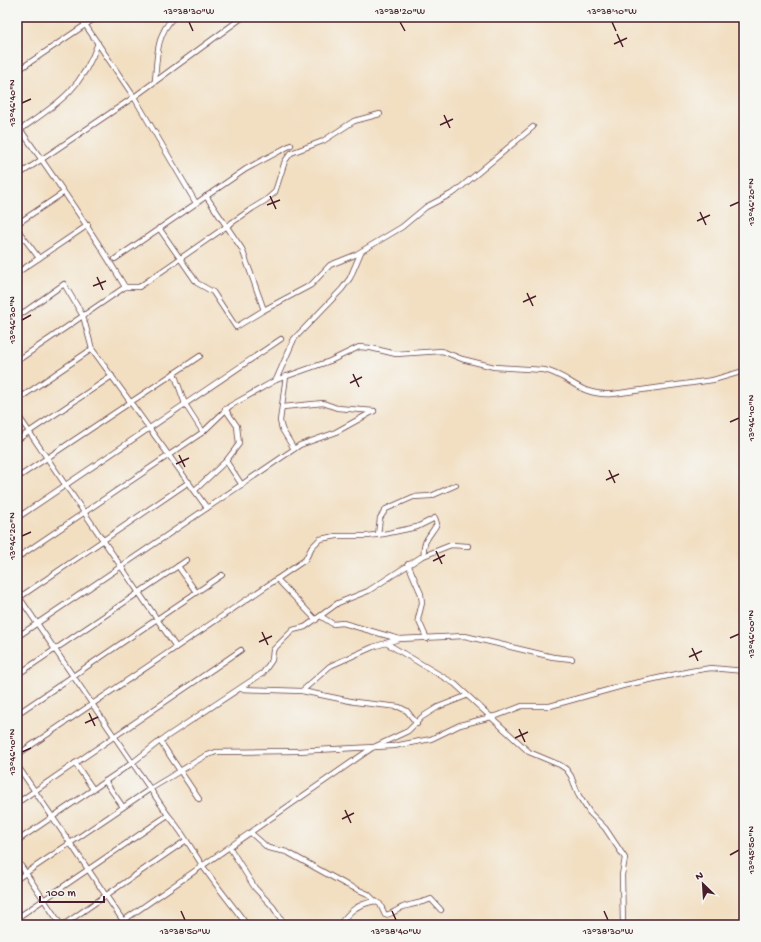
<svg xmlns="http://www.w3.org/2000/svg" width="761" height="942" font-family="'Gochi Hand',sans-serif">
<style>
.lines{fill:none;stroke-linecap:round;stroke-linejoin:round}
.minor-casing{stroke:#633c42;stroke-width:6}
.minor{stroke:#fff;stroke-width:4.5}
.ticks{fill:none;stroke:#4a1f2b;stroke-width:1.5}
.neatline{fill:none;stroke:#4a1f2b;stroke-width:1.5}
.ticks-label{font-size:10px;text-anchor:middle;fill:#4a1f2b}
</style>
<rect width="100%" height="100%" fill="#f6f6f2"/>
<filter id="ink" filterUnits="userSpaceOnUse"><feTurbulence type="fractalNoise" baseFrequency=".025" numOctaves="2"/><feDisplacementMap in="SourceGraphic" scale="8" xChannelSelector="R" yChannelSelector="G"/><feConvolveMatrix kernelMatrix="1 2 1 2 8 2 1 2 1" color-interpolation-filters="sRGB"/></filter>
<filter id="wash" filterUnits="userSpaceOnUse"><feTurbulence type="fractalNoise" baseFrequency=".012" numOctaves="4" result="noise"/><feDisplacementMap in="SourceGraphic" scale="16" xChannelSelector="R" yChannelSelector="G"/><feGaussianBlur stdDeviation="0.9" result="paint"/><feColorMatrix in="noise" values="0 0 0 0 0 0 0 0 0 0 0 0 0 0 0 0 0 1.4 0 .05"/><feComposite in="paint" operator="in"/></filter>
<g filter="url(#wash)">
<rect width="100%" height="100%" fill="#f2dfc2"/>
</g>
<g filter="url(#ink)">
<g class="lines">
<defs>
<g id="minor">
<polyline points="80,17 134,97 196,203"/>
<polyline points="17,71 97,17"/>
<path d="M155,81C157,58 156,34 174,17"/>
<path d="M17,125C55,178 92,231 125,287"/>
<path d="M17,132C57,104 81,91 98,43"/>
<polyline points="17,176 134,97 243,17"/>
<polyline points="206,196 242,249 264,310"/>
<polyline points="17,224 63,193"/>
<polyline points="159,228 197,283 213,292 236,327 264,310 311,285 330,265 355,255 402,227 426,207 455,192 533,127"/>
<polyline points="17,229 39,258"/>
<polyline points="115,259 246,169 291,145"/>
<polyline points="17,273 88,225"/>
<polyline points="17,317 64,284 83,316 92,349 207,508"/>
<polyline points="17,361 125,287 139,287 253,208 266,200 275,192 285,161 291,153 323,141 354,121 380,114"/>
<polyline points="174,373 185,404 203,432"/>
<polyline points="286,376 280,421 282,429 294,449"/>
<polyline points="276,380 294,339 342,289 350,278 361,252"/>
<polyline points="17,400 92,349"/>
<polyline points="283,407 323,403 337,408 374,411"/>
<polyline points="17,414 176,647"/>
<polyline points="17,440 112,376"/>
<polyline points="226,461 242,485"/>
<polyline points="17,478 200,356"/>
<polyline points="195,490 226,461 239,444 237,426 225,409"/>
<polyline points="17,518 281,339"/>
<polyline points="378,535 380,518 386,509 413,497 431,496 456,485"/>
<path d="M17,558L203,432L230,406L276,380L330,361L359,347L371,348L396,354L442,351L462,359L494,367L544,370C572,376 577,396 613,394L713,380L744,371"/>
<polyline points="408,564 421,594 422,603 418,619 427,639"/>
<polyline points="178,566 196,592"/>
<path d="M17,594L168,815C182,831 192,850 204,868C218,888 233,906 247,925"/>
<polyline points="17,599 189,482"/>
<polyline points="322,617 333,624 343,623 399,639"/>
<path d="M316,620L277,579L305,560L312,547L320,539L337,536H367L384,534L417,527L435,518L437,524C430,536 422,541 424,555"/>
<polyline points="17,637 300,445 334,433 374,411"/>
<polyline points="386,643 455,684 529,752 560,765 566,769 571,776 579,796 590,813 605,828 625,858 622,875 623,925"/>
<polyline points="17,675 187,560"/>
<polyline points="240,689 302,691 330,666 373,647 399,639 465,636 553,657 572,659"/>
<polyline points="302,691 355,702 399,707 407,711 417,724"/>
<polyline points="17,714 222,575"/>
<polyline points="160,741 199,799"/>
<polyline points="17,755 277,579"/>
<polyline points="75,763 93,789"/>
<polyline points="17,765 126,925"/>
<polyline points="105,781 123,807"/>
<polyline points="17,803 241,650"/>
<polyline points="251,833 268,848 287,852 345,884 368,894 375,901"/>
<polyline points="17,841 132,763 160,741 263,673 272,660 273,650 293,630 305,627 338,603 368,591 421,557 451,545 468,546"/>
<polyline points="230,848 255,888 273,907 285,925"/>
<polyline points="17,860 61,925"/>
<polyline points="17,879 150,789 205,756 216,752 297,751 394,746 431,739 460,725 499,715 522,706 550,706 626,685 691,671 711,668 744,671"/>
<polyline points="17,918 168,815"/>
<polyline points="63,925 185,841"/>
<polyline points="117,925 372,748 408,731 422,717 438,707 466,696"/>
<path d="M339,925C351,910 356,905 375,901L380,904L385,915C393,914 396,910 403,907C412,904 422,903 431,899L441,910"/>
</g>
</defs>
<use href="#minor" class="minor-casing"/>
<use href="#minor" class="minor"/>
</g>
</g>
<path class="ticks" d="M189,22L193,31M400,22L405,31M612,22L616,31M617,34L623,47M614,44L627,38M22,103L31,99M444,115L450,128M440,125L453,119M270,196L276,209M267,205L280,200M730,206L739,202M700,212L706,225M697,221L710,215M97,277L103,290M93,286L106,281M527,293L533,306M523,302L536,296M22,320L31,315M353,374L359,387M350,383L362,377M730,422L739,418M179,455L185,467M176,464L189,458M609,470L615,483M606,480L619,474M22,536L31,532M436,551L442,564M433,561L445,555M262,632L268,645M730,638L739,634M259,642L272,636M692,648L698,661M689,657L702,651M89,713L95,726M85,723L98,717M519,729L525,742M515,738L528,732M22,752L31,748M345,810L351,823M342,819L354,813M730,855L739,850M181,911L185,920M392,911L396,920M604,911L608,920"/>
<rect width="761" height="942" fill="none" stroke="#f6f6f2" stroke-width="44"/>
<g transform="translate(703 884) rotate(335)" stroke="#f6f6f2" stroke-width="3" paint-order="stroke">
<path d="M0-3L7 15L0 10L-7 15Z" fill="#4a1f2b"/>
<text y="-6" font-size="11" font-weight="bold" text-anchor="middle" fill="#4a1f2b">N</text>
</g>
<path d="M40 896v6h64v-6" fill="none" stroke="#4a1f2b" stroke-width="2"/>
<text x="46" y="896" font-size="12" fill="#4a1f2b" stroke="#f6f6f2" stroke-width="3" paint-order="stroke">100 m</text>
<rect x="22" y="22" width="717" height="898" class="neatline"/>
<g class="ticks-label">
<text x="189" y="14">13°38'30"W</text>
<text x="400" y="14">13°38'20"W</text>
<text x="612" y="14">13°38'10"W</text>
<text transform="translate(11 103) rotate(-90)" y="4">13°46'40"N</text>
<text transform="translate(750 202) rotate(-90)" y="4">13°46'20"N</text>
<text transform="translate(11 320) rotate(-90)" y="4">13°46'30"N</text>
<text transform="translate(750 418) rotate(-90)" y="4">13°46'10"N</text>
<text transform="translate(11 536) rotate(-90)" y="4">13°46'20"N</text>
<text transform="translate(750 634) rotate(-90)" y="4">13°46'00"N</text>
<text transform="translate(11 752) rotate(-90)" y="4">13°46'10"N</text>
<text transform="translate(750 850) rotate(-90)" y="4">13°45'50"N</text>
<text x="185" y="934">13°38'50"W</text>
<text x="396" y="934">13°38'40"W</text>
<text x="608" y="934">13°38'30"W</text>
</g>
</svg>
